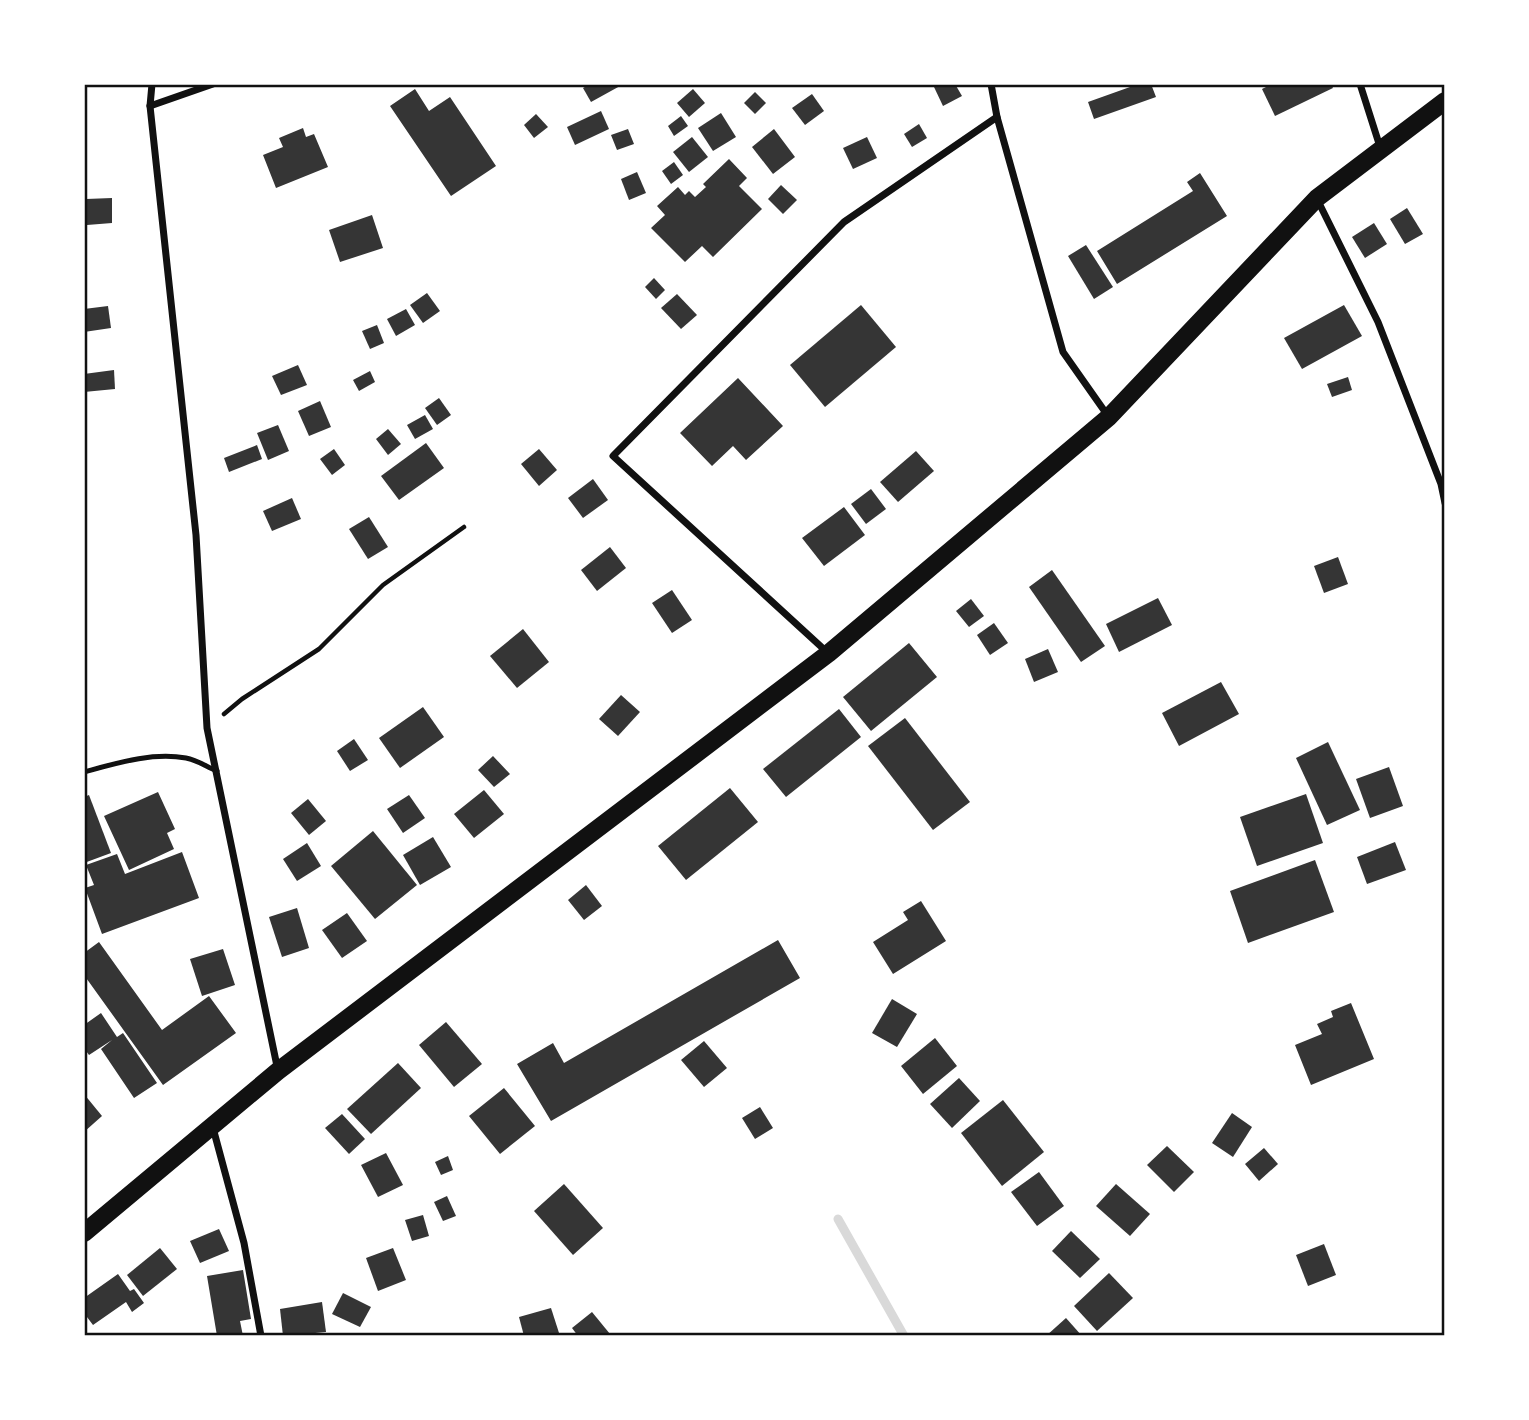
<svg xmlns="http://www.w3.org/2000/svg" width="1529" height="1420" font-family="Mulish,sans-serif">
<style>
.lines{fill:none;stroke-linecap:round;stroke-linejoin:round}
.stream{stroke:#d9d9d9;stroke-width:9}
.building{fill:#353535}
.path{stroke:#111;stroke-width:4.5}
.service{stroke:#111;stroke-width:5}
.minor{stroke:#111;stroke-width:7}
.primary{stroke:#111;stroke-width:18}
.neatline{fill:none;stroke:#111;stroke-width:2.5}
</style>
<rect width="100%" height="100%" fill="#fff"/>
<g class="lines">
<polyline class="stream" points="838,1219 904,1336"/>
</g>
<g class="building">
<polygon points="590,84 618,84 620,86 591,102 583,88"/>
<polygon points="940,84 955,84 962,96 943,106 934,87"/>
<polygon points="1129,84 1151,84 1156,97 1094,119 1088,102 1130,87"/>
<polygon points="1272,84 1331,84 1333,88 1275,116 1262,89"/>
<polygon points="415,89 429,111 450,97 496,166 451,196 390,106"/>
<polygon points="693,89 705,103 689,117 677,103"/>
<polygon points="755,92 766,103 755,114 744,103"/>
<polygon points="812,94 824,111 805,125 792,108"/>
<polygon points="601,111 609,129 575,145 567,127"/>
<polygon points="721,113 736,137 713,151 698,128"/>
<polygon points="536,114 548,127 534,138 524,125"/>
<polygon points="681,116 688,126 674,136 668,126"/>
<polygon points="919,124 927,138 912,147 904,134"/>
<polygon points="303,128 306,137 314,134 328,167 276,188 263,155 283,147 279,138"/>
<polygon points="628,129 634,144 617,150 611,135"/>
<polygon points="774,129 795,157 773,174 752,147"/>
<polygon points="692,137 708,157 689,172 673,152"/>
<polygon points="867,137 877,158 853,169 843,148"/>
<polygon points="729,159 747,178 739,186 762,209 713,257 702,246 685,262 651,228 665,215 657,206 678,187 685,195 689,191 695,197 706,187 703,184"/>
<polygon points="674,162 683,175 671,184 662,171"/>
<polygon points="637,172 646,193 629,200 621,179"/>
<polygon points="1200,173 1227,216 1117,284 1097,251 1193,191 1187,182"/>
<polygon points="781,185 797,200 783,214 768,199"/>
<polygon points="112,198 112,223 87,225 86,199"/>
<polygon points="1407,208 1423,234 1405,244 1390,219"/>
<polygon points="372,215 383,248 340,262 329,230"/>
<polygon points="1374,223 1387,244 1365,258 1352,237"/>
<polygon points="1086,245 1113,287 1094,299 1068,256"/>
<polygon points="654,278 665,290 656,299 645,287"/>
<polygon points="427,293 440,311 423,323 410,305"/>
<polygon points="677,294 697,315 681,329 661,308"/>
<polygon points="861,305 896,347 825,407 790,365"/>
<polygon points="1344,305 1362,336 1302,369 1284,338"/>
<polygon points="108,306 111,328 84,332 84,309"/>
<polygon points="406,309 415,325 396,336 387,319"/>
<polygon points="377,325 384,343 370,349 362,331"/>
<polygon points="298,365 307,385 281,395 272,376"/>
<polygon points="114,370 115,389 84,392 84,374"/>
<polygon points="370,371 375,382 359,391 353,380"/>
<polygon points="1348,377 1352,390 1332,397 1327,384"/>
<polygon points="738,378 783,426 746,460 733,446 712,466 680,433"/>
<polygon points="439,398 451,415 437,425 425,408"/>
<polygon points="320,401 331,427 309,436 298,411"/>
<polygon points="425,415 433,429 415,439 407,425"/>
<polygon points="278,425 289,451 268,460 257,433"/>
<polygon points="388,429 401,444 388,455 376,439"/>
<polygon points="426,443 444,468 399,500 381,476"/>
<polygon points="257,445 262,459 229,472 224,458"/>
<polygon points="334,449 345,465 332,475 320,459"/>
<polygon points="539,449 557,470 539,486 521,464"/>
<polygon points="916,451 934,471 898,502 880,482"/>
<polygon points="593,479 608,500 583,518 568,498"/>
<polygon points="871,489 886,509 866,524 851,504"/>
<polygon points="292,498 301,519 272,531 263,511"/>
<polygon points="844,507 865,535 824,566 802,538"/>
<polygon points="369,517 388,547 368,559 349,529"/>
<polygon points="610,547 626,568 597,591 581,570"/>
<polygon points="1338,557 1348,584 1324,593 1314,566"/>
<polygon points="1052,570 1105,646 1081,662 1029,587"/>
<polygon points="672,590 692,620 672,633 652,603"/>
<polygon points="1158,598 1172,625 1119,652 1106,624"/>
<polygon points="971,599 984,616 969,627 956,611"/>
<polygon points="994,623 1008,643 990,655 977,635"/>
<polygon points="523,629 549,662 517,688 490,656"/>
<polygon points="909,643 937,677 871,731 843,697"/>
<polygon points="1048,649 1058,672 1034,682 1025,659"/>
<polygon points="1221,682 1239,714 1179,746 1162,713"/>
<polygon points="621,695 640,712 618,736 599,719"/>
<polygon points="423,707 444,737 400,768 379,738"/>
<polygon points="839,709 861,737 786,797 763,769"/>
<polygon points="905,718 970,802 933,830 868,746"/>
<polygon points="354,739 368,760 350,771 337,751"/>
<polygon points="1328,742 1360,810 1327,825 1296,758"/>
<polygon points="493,756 510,774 494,787 478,770"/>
<polygon points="1389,767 1403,806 1370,818 1356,779"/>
<polygon points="730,788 758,822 686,880 658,846"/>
<polygon points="484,790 504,814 474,838 454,814"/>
<polygon points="158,792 175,829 167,833 174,849 129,870 104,816"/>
<polygon points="1306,794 1323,843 1257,866 1240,817"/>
<polygon points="89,795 111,853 84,863 84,797"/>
<polygon points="409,795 425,818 403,833 387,809"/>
<polygon points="308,799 326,821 309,835 291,813"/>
<polygon points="373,831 417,885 375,919 331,866"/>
<polygon points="433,837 451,867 420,885 403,855"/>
<polygon points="1395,842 1406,870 1367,884 1357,857"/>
<polygon points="307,843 321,866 297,881 283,859"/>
<polygon points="182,852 199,898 102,934 85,888 94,885 86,865 117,854 125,874"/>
<polygon points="1315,860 1334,912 1248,943 1230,891"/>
<polygon points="586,885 602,906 584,920 568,900"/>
<polygon points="921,901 946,941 893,974 873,942 908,920 903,912"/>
<polygon points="297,908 309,948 282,957 269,917"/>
<polygon points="347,913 367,941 342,958 322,930"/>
<polygon points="778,940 800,978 551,1121 517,1064 553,1043 564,1063"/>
<polygon points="99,942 162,1030 209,996 236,1033 163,1085 84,975 84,953"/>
<polygon points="223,949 235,985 202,996 190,959"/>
<polygon points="892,999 917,1014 897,1047 872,1033"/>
<polygon points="1351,1003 1374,1059 1311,1085 1295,1045 1322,1034 1317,1024 1333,1017 1331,1011"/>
<polygon points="101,1013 117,1037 123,1033 157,1083 134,1098 101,1049 112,1040 89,1055 84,1048 84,1025"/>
<polygon points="446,1022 482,1064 454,1087 419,1045"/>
<polygon points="935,1038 957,1066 923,1094 901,1066"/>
<polygon points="704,1041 727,1068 704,1087 681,1060"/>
<polygon points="398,1063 421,1088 371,1134 347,1109"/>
<polygon points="959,1078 980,1101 952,1128 930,1104"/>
<polygon points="504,1088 535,1126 500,1154 469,1116"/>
<polygon points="84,1094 102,1116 84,1132"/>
<polygon points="1003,1100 1044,1152 1002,1186 961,1133"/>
<polygon points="760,1107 773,1128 755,1139 742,1118"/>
<polygon points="1232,1113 1252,1127 1233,1157 1212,1143"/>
<polygon points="342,1114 365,1139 349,1154 325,1128"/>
<polygon points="1167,1146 1194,1172 1174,1192 1147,1165"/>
<polygon points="1264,1148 1278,1164 1259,1181 1245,1164"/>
<polygon points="386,1153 403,1185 378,1197 361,1165"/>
<polygon points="448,1156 453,1170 441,1175 435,1162"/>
<polygon points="1039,1172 1064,1206 1037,1226 1011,1192"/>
<polygon points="564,1184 603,1228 573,1255 534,1211"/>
<polygon points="1116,1184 1150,1214 1130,1236 1096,1206"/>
<polygon points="447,1196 456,1216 443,1221 434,1202"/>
<polygon points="423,1215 429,1236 412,1241 405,1220"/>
<polygon points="219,1229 229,1251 200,1263 190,1241"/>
<polygon points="1071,1231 1100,1259 1080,1278 1052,1251"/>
<polygon points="1324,1244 1336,1275 1308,1286 1296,1255"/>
<polygon points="160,1248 177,1269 143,1296 127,1275"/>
<polygon points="393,1248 406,1280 378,1291 366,1258"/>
<polygon points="243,1270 251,1319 240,1321 243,1336 217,1336 207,1276"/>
<polygon points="1109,1273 1133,1298 1097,1331 1074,1306"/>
<polygon points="118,1274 130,1291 134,1289 144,1303 132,1312 126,1302 93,1325 84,1313 84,1298"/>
<polygon points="343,1293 371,1307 360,1327 332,1314"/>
<polygon points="322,1302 326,1332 283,1336 280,1309"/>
<polygon points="551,1308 560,1336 524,1336 519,1317"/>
<polygon points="592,1312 610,1334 607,1336 578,1336 572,1328"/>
<polygon points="1066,1318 1082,1336 1046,1336"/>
</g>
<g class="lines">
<polyline class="path" points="224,714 242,699 319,649 383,585 464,527"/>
<path class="service" d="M84,772C117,763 152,752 186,758C197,760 207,767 217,771"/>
<g class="minor">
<polyline points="152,84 150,106 196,535 207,728 278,1071"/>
<polyline points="991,84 997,117 1063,352 1108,416"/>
<polyline points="1360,84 1381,150"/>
<polyline points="150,106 213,84"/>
<polyline points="1317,199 1378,322 1441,484 1445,503"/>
<polyline points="828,653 613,456 844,222 997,117"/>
<polyline points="213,1128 244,1243 261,1336"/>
</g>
<polyline class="primary" points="84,1233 278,1071 829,653 1109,417 1317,198 1445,101"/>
</g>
<rect width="1529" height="1420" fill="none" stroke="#ffffff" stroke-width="172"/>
<rect x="86" y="86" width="1357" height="1248" class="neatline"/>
</svg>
